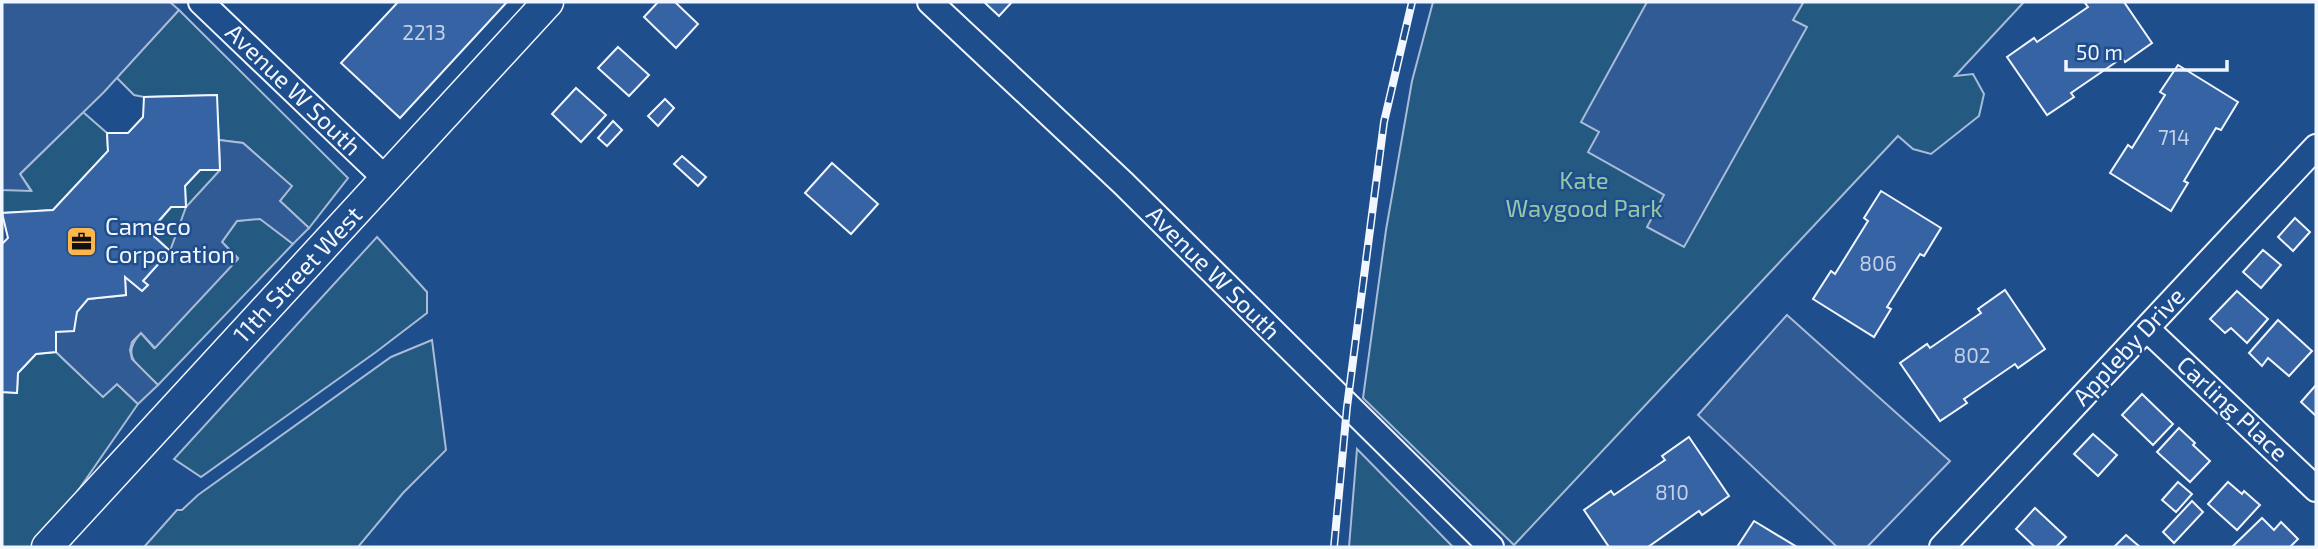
<svg xmlns="http://www.w3.org/2000/svg" width="2318" height="549" font-family="'Exo 2',sans-serif">
<style>
.green{fill:#245a82;stroke:#a8bbd7;stroke-width:2}
.parking{fill:#305b95;stroke:#a8bbd7;stroke-width:2}
.building{fill:#3563a3;stroke:#f2f6ff;stroke-width:2}
.lines{fill:none;stroke-linecap:round;stroke-linejoin:round}
.minor-casing{stroke:#f2f6ff;stroke-width:28}
.major-casing{stroke:#f2f6ff;stroke-width:33}
.minor{stroke:#1f4e8c;stroke-width:24}
.major{stroke:#1f4e8c;stroke-width:30}
.rail-casing{stroke:#f2f6ff;stroke-width:8}
.rail{stroke:#1f4e8c;stroke-width:5;stroke-dasharray:16;stroke-linecap:butt}
.labels{text-anchor:middle;stroke-width:5;stroke-linejoin:round;paint-order:stroke}
.number-label{font-size:21px;fill:#c3d1e8}
.street-label{font-size:24px;fill:#f2f6ff;stroke:#1f4e8c}
.park-label{font-size:24px;fill:#97c8a6;stroke:#1f4e8c}
.poi-label{font-size:24px;fill:#f2f6ff;stroke:#1f4e8c;text-anchor:start}
</style>
<rect width="100%" height="100%" fill="#1f4e8c"/>
<g class="green">
<polygon points="1433,2 2024,2 1955,76 1973,74 1984,94 1979,116 1931,154 1913,149 1898,136 1514,545 1363,398 1386,230 1412,81"/>
<polygon points="179,10 348,178 309,228 280,201 291,186 243,143 219,140 216,95 144,97 134,95 115,76"/>
<polygon points="83,112 107,133 108,151 53,210 2,213 2,190 31,190 20,174"/>
<polygon points="200,170 220,170 170,251 150,232 171,207 186,206 185,186"/>
<path d="M260,218L293,244L158,385C141,368 118,357 141,333L154,348L238,258L222,242L237,221Z"/>
<polygon points="377,237 427,292 427,313 376,352 201,477 174,459"/>
<polygon points="432,340 446,450 403,493 358,547 144,547 177,510 182,510 198,495 391,357"/>
<polygon points="56,352 103,397 117,384 138,404 39,547 2,547 2,392 17,393 18,373 36,354"/>
<polygon points="1357,449 1453,547 1349,547"/>
</g>
<g class="parking">
<polygon points="2,2 170,2 179,10 104,92 20,174 31,191 2,190"/>
<polygon points="1647,2 1800,2 1803,3 1793,20 1807,27 1684,247 1647,227 1664,195 1588,152 1599,132 1581,122"/>
<polygon points="219,140 243,143 292,186 280,201 309,228 293,244 260,219 237,221 222,242 238,259 155,348 141,333 132,342 130,350 132,359 158,385 138,404 117,384 103,397 56,352 56,332 88,299 126,295 125,277 142,291 148,285 143,281 170,251 186,207 220,170"/>
<polygon points="1787,315 1950,461 1867,547 1837,547 1698,415"/>
</g>
<g class="building">
<polygon points="398,2 507,2 400,118 341,63"/>
<polygon points="658,2 675,2 698,24 676,48 644,17"/>
<polygon points="984,2 1012,2 999,16"/>
<polygon points="2087,2 2124,2 2152,43 2125,62 2122,58 2071,93 2074,97 2047,115 2007,57 2034,38 2037,42 2088,7 2085,3"/>
<polygon points="618,47 649,75 629,96 598,68"/>
<polygon points="2178,65 2238,102 2221,130 2216,128 2184,181 2188,183 2171,211 2110,173 2128,145 2132,148 2165,95 2160,92"/>
<polygon points="576,88 606,115 581,142 552,114"/>
<polygon points="217,95 220,170 200,170 185,186 186,207 171,207 149,232 170,251 143,281 148,285 142,291 125,277 126,295 88,299 77,312 74,331 56,332 56,352 36,354 18,373 17,393 2,392 2,244 8,238 2,213 53,210 108,151 107,133 128,133 143,117 144,97"/>
<polygon points="665,99 674,108 658,126 648,116"/>
<polygon points="613,121 622,130 607,146 598,138"/>
<polygon points="682,156 706,177 698,186 674,164"/>
<polygon points="832,163 878,204 851,234 805,193"/>
<polygon points="1881,191 1941,228 1924,256 1920,254 1887,307 1891,309 1874,337 1813,299 1831,271 1835,274 1868,221 1864,218"/>
<polygon points="2295,218 2310,232 2293,251 2278,237"/>
<polygon points="2263,250 2281,265 2261,288 2243,272"/>
<polygon points="2005,290 2045,349 2018,368 2015,364 1964,399 1967,403 1940,421 1900,363 1927,344 1930,348 1981,313 1978,309"/>
<polygon points="2237,291 2268,319 2247,343 2231,328 2225,333 2210,319"/>
<polygon points="2278,320 2312,351 2289,376 2268,358 2262,366 2249,353"/>
<polygon points="2316,385 2316,416 2301,402"/>
<polygon points="2142,394 2173,424 2153,445 2122,415"/>
<polygon points="2179,428 2195,443 2193,445 2210,461 2190,482 2157,452"/>
<polygon points="2093,434 2117,455 2098,476 2074,454"/>
<polygon points="1689,437 1729,496 1702,515 1699,511 1648,547 1609,547 1584,510 1611,491 1614,495 1665,460 1662,456"/>
<polygon points="2178,482 2192,494 2176,512 2162,500"/>
<polygon points="2228,482 2242,494 2244,491 2260,505 2237,530 2208,504"/>
<polygon points="2192,501 2203,512 2174,543 2163,532"/>
<polygon points="2035,508 2066,537 2056,547 2035,547 2016,529"/>
<polygon points="2262,518 2274,530 2281,522 2298,539 2290,547 2232,547"/>
<polygon points="1754,521 1797,547 1737,547"/>
<polygon points="2126,535 2140,547 2114,547"/>
</g>
<g class="lines">
<defs>
<g id="minor">
<polyline points="201,2 386,179"/>
<polyline points="930,2 1123,183 1491,547"/>
<polyline points="2147,329 2316,489"/>
<polyline points="1942,547 2316,147"/>
</g>
<polyline id="major" points="47,547 548,2"/>
</defs>
<use href="#minor" class="minor-casing"/>
<use href="#major" class="major-casing"/>
<use href="#minor" class="minor"/>
<use href="#major" class="major"/>
<defs>
<polyline id="rail" points="1334,547 1347,407 1384,122 1412,2"/>
</defs>
<use href="#rail" class="rail-casing"/>
<use href="#rail" class="rail"/>
</g>
<defs>
<symbol id="office-square" viewBox="-11 -11 22 22"><rect x="-9" y="-9" width="18" height="18" rx="4" fill="#ffb74d" stroke="#1f4e8c"/><path d="M-6-3h4V-5.5h4V-3h4V5H-6ZM-1-4.5V-3h2v-1.5ZM-6 0V1H6V0Z" fill="#111"/></symbol>
</defs>
<g fill-rule="evenodd">
<use href="#office-square" x="64" y="224" width="35" height="35"/>
</g>
<g class="labels">
<g class="number-label">
<text x="424" y="40">2213</text>
<text x="2174" y="145">714</text>
<text x="1878" y="271">806</text>
<text x="1972" y="363">802</text>
<text x="1672" y="500">810</text>
</g>
<g class="street-label">
<text transform="translate(293 90) rotate(44)" y="8">Avenue W South</text>
<text transform="translate(1213 273) rotate(45)" y="8">Avenue W South</text>
<text transform="translate(298 275) rotate(-47)" y="8">11th Street West</text>
<text transform="translate(2129 347) rotate(-47)" y="8">Appleby Drive</text>
<text transform="translate(2232 409) rotate(43)" y="8">Carling Place</text>
</g>
<g class="park-label">
<text x="1584" y="189">Kate<tspan x="1584" dy="28">Waygood Park</tspan></text>
</g>
<g class="poi-label">
<text x="105" y="235">Cameco<tspan x="105" dy="28">Corporation</tspan></text>
</g>
</g>
<rect width="2318" height="549" fill="none" stroke="#f2f6ff" stroke-width="7"/>
<path d="M2066 60v10h161v-10" fill="none" stroke="#f2f6ff" stroke-width="3.5"/>
<text x="2076" y="60" font-size="21" fill="#f2f6ff" stroke="#1f4e8c" stroke-width="5" paint-order="stroke">50 m</text>
</svg>
